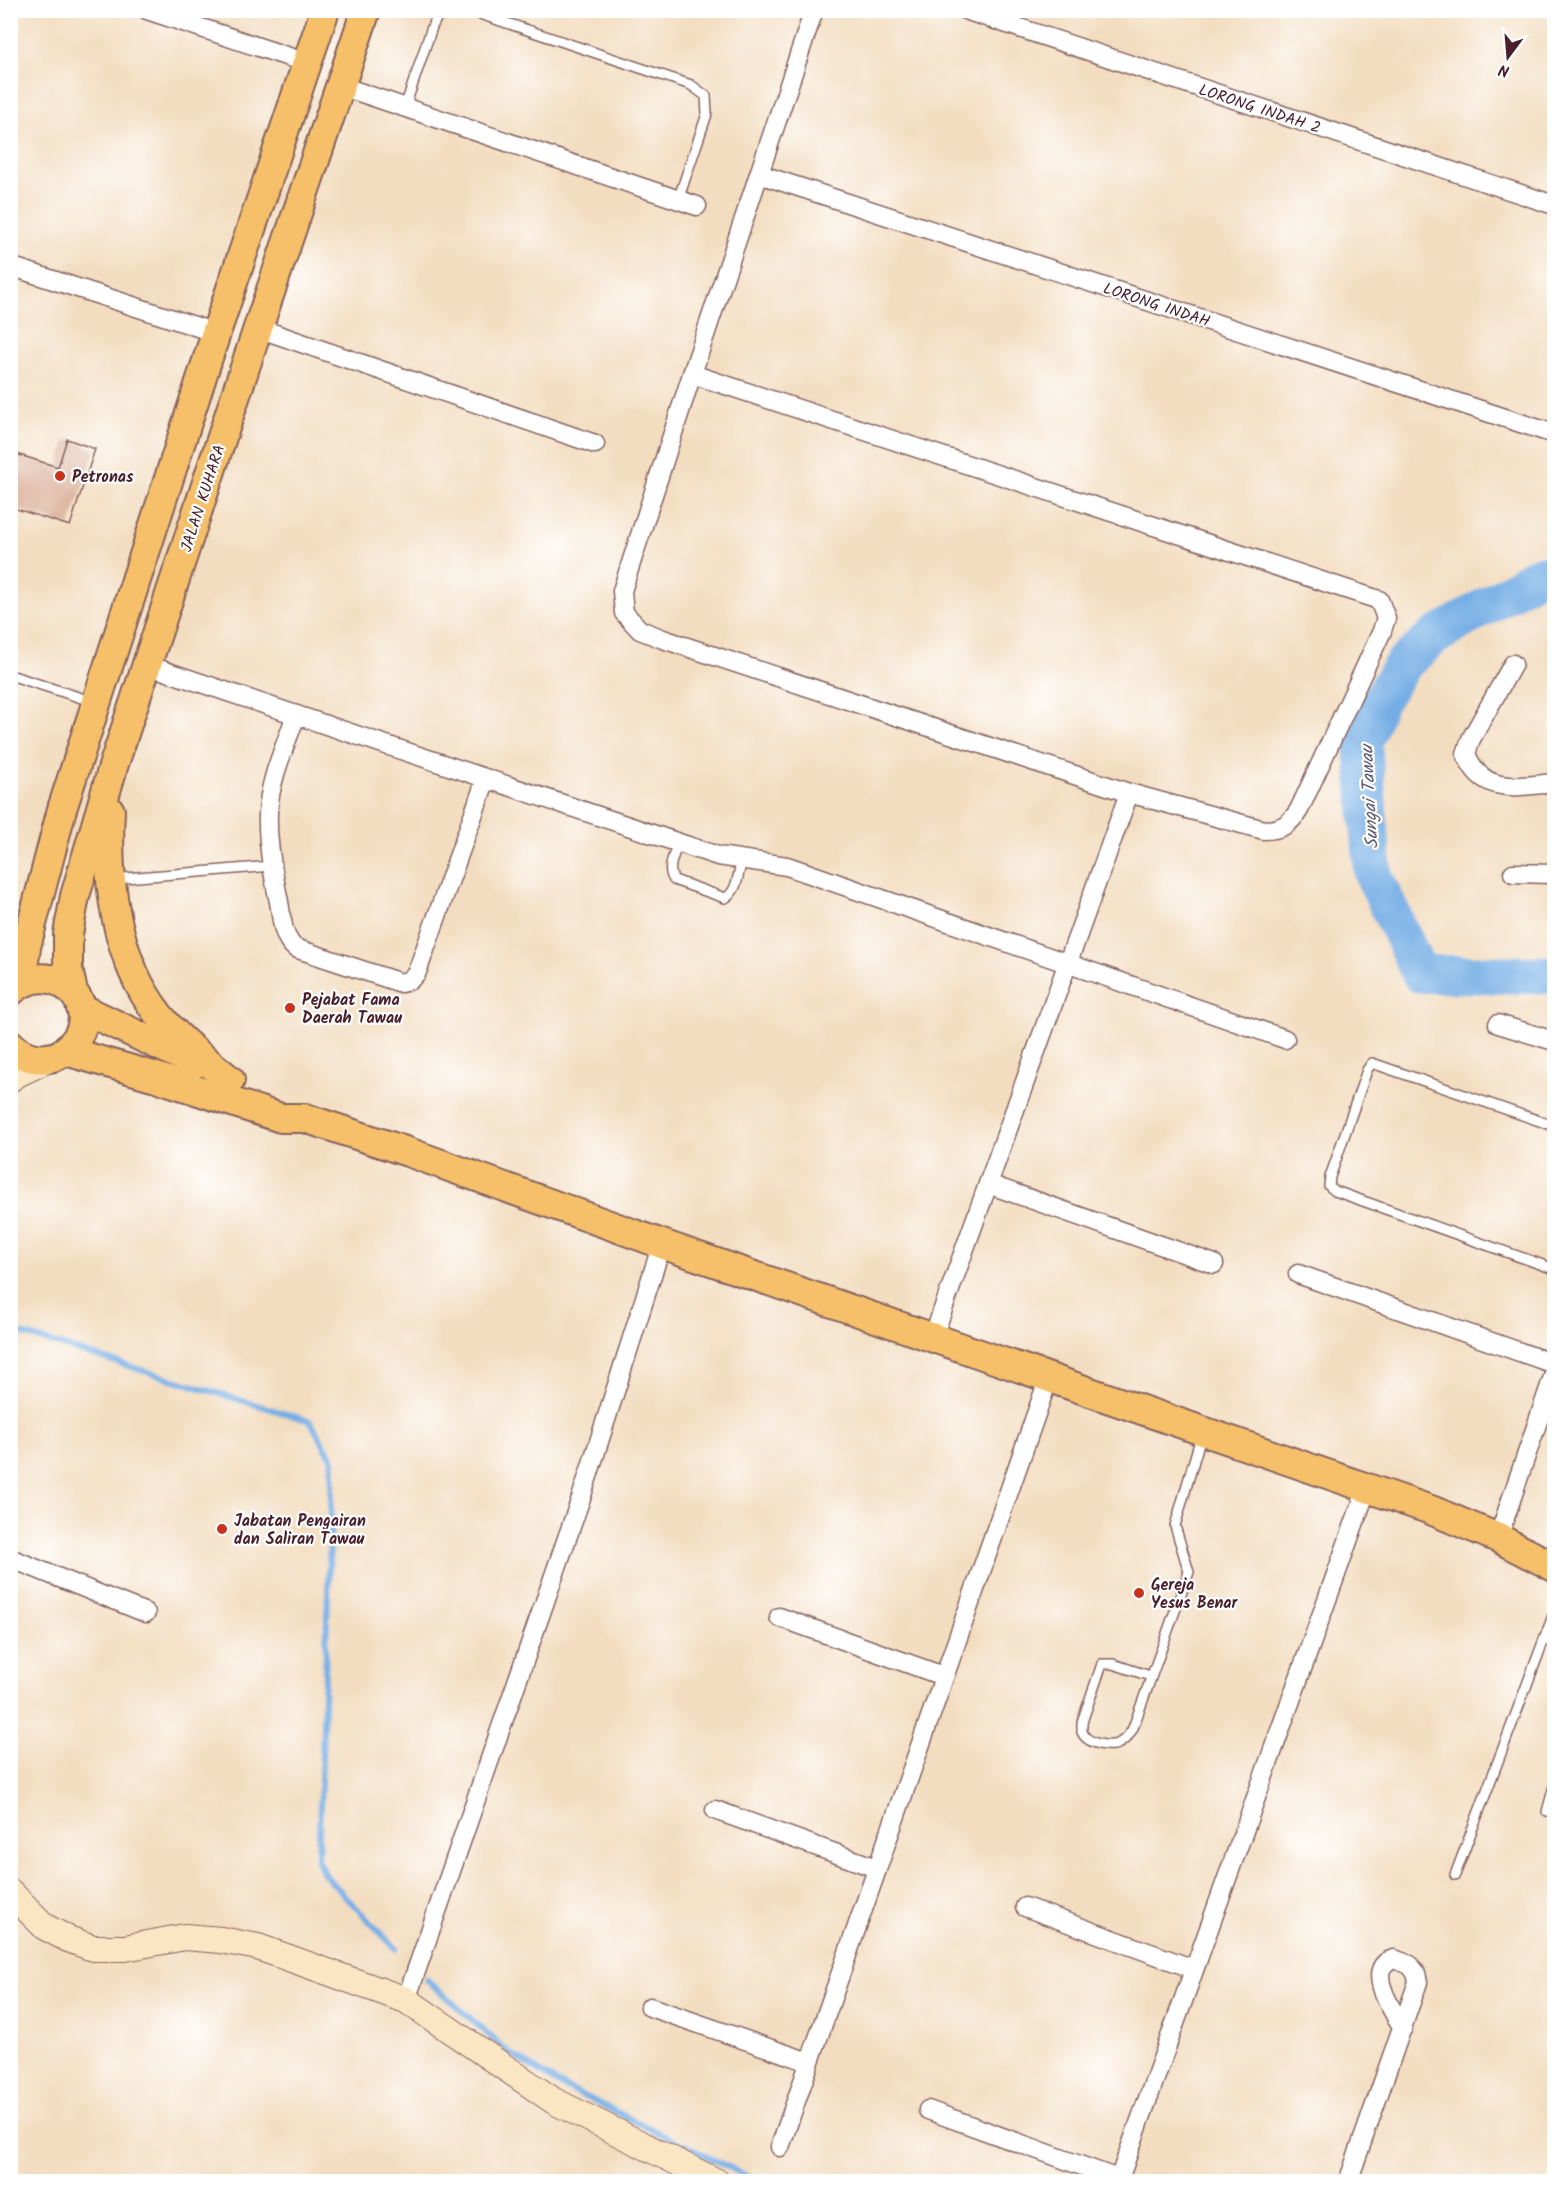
<svg xmlns="http://www.w3.org/2000/svg" width="1565" height="2192" font-family="Kalam,sans-serif">
<style>
.lines{fill:none;stroke-linecap:round;stroke-linejoin:round}
.stream{stroke:#75aee5;stroke-width:6}
.river{stroke:#75aee5;stroke-width:38}
.building{fill:#d7a98f}
.lane-casing{stroke:#85625f;stroke-width:12}
.street-casing{stroke:#85625f;stroke-width:21}
.secondary-casing{stroke:#85625f;stroke-width:28}
.primary-casing{stroke:#85625f;stroke-width:32}
.lane{stroke:#fff;stroke-width:9}
.street{stroke:#fff;stroke-width:18}
.secondary{stroke:#fbe6c4;stroke-width:26}
.primary{stroke:#f6c06b;stroke-width:28}
.poi-dot{fill:#c8321e;stroke:#fff;stroke-width:2}
.labels{text-anchor:middle;stroke-width:4.5;stroke-linejoin:round;paint-order:stroke}
.street-label{font-size:16px;fill:#4a1f2b;stroke:#fff}
.poi-label{font-size:16px;font-weight:bold;fill:#4a1f2b;stroke:#fff;text-anchor:start}
.water-label{font-size:18px;font-style:italic;fill:#5b5875;stroke:#fff}
</style>
<rect width="100%" height="100%" fill="#fff"/>
<filter id="ink" filterUnits="userSpaceOnUse"><feTurbulence type="fractalNoise" baseFrequency=".0167" numOctaves="2"/><feDisplacementMap in="SourceGraphic" scale="12" xChannelSelector="R" yChannelSelector="G"/><feConvolveMatrix kernelMatrix="1 2 1 2 8 2 1 2 1" color-interpolation-filters="sRGB"/></filter>
<filter id="wash" filterUnits="userSpaceOnUse"><feTurbulence type="fractalNoise" baseFrequency=".008" numOctaves="4" result="noise"/><feDisplacementMap in="SourceGraphic" scale="24" xChannelSelector="R" yChannelSelector="G"/><feGaussianBlur stdDeviation="1.35" result="paint"/><feColorMatrix in="noise" values="0 0 0 0 0 0 0 0 0 0 0 0 0 0 0 0 0 1.4 0 .05"/><feComposite in="paint" operator="in"/></filter>
<g filter="url(#wash)">
<rect width="100%" height="100%" fill="#f3ddc0"/>
<g class="lines">
<g class="stream">
<polyline points="10,1330 310,1421 333,1460 318,1860 324,1874 396,1949"/>
<polyline points="426,1979 508,2052 559,2084 759,2182"/>
</g>
<polyline class="river" points="1554,574 1538,575 1434,637 1403,664 1378,703 1363,743 1373,874 1420,974 1554,975"/>
</g>
<g id="blocks">
<polygon class="building" points="67,439 95,449 70,526 10,507 10,452 58,467"/>
</g>
</g>
<g filter="url(#ink)">
<use href="#blocks" fill-opacity="0" stroke="#85625f" stroke-width="1.5"/>
<g class="lines">
<defs>
<g id="lane">
<polyline points="468,10 691,85 706,96 707,114 678,200"/>
<polyline points="405,107 432,27 437,17 445,10"/>
<polyline points="10,675 94,702"/>
<path d="M678,843C674,855 666,869 674,880L725,898C738,892 738,872 742,860"/>
<polyline points="113,879 272,866"/>
<polyline points="1554,1126 1372,1063 1367,1070 1330,1177 1329,1186 1335,1191 1554,1269"/>
<path d="M1150,1676L1113,1664H1102L1082,1722C1082,1724 1082,1730 1082,1732C1087,1744 1111,1749 1121,1742C1126,1739 1130,1734 1133,1728L1189,1572L1175,1526L1202,1433"/>
<polyline points="1547,1812 1554,1786"/>
<polyline points="1455,1875 1554,1613"/>
</g>
<g id="street">
<polyline points="147,10 307,63"/>
<polyline points="965,10 1554,205"/>
<polyline points="341,86 697,206"/>
<polyline points="759,174 1554,434"/>
<polyline points="10,266 216,333"/>
<polyline points="258,328 595,444"/>
<path d="M692,374L1379,600L1386,618L1382,631L1299,810C1290,824 1281,830 1264,830L1129,793L663,639L640,630L624,613L622,591Z"/>
<polyline points="692,374 814,10"/>
<path d="M1513,664L1471,739L1466,754C1483,796 1517,786 1554,783"/>
<polyline points="147,665 718,856 787,866 1285,1039"/>
<path d="M296,715C285,747 269,780 268,814C267,843 273,873 279,902C282,918 282,937 295,948L401,983L410,980L417,972L486,779"/>
<polyline points="1513,873 1550,874 1554,871"/>
<polyline points="1498,1024 1554,1041"/>
<polyline points="988,1184 1214,1264"/>
<polyline points="1298,1274 1554,1364"/>
<polyline points="933,1337 1129,793"/>
<polyline points="1498,1538 1554,1374"/>
<polyline points="10,1558 146,1613"/>
<polyline points="779,1617 943,1676"/>
<polyline points="715,1810 876,1868"/>
<polyline points="1025,1907 1194,1969"/>
<polyline points="406,2000 581,1498 662,1244"/>
<polyline points="650,2007 809,2062"/>
<polyline points="928,2110 1118,2179"/>
<polyline points="780,2147 1049,1377"/>
<polyline points="1118,2182 1367,1488"/>
<path d="M1348,2182L1418,1982L1416,1973L1410,1965L1394,1959C1362,1967 1394,2013 1403,2028"/>
</g>
<g id="secondary">
<polyline points="10,1079 19,1073 53,1057"/>
<polyline points="10,1892 45,1927 68,1939 93,1948 125,1948 185,1937 221,1940 258,1947 406,2000 554,2101 717,2182"/>
</g>
<g id="primary">
<path d="M110,811C106,880 115,958 158,1014C178,1040 206,1060 230,1080"/>
<polyline points="21,983 26,947 62,809 216,333 325,10"/>
<path d="M10,992C53,952 107,1008 71,1045C65,1052 57,1057 48,1058C33,1060 20,1055 10,1044"/>
<polyline points="73,992 68,969 68,934 75,896 113,767 258,328 366,10"/>
<polyline points="81,1008 196,1063"/>
<polyline points="66,1051 153,1076 281,1118 305,1118 408,1152 662,1244 1431,1510 1498,1538 1554,1567"/>
</g>
</defs>
<use href="#lane" class="lane-casing"/>
<use href="#street" class="street-casing"/>
<use href="#secondary" class="secondary-casing"/>
<use href="#primary" class="primary-casing"/>
<use href="#lane" class="lane"/>
<use href="#street" class="street"/>
<use href="#secondary" class="secondary"/>
<use href="#primary" class="primary"/>
</g>
</g>
<g class="poi-dot">
<circle cx="60" cy="476" r="6"/>
<circle cx="290" cy="1008" r="6"/>
<circle cx="222" cy="1529" r="6"/>
<circle cx="1139" cy="1593" r="6"/>
</g>
<g class="labels">
<g class="street-label">
<text transform="translate(1260 108) rotate(18)" y="6">LORONG INDAH 2</text>
<text transform="translate(1157 304) rotate(18)" y="6">LORONG INDAH</text>
<text transform="translate(202 498) rotate(-72)" y="6">JALAN KUHARA</text>
</g>
<g class="poi-label">
<text x="72" y="482">Petronas</text>
<text x="302" y="1005">Pejabat Fama<tspan x="302" dy="18">Daerah Tawau</tspan></text>
<text x="234" y="1526">Jabatan Pengairan<tspan x="234" dy="18">dan Saliran Tawau</tspan></text>
<text x="1151" y="1590">Gereja<tspan x="1151" dy="18">Yesus Benar</tspan></text>
</g>
<g class="water-label">
<text transform="translate(1369 797) rotate(-93)" y="6">Sungai Tawau</text>
</g>
</g>
<rect width="1565" height="2192" fill="none" stroke="#fff" stroke-width="36"/>
<g transform="translate(1508 57) rotate(196)" stroke="#ffffff" stroke-width="4.5" paint-order="stroke">
<path d="M0-4.5L10 22L0 15L-10 22Z" fill="#4a1f2b"/>
<text y="-9" font-size="16" font-weight="bold" text-anchor="middle" fill="#4a1f2b">N</text>
</g>
</svg>
